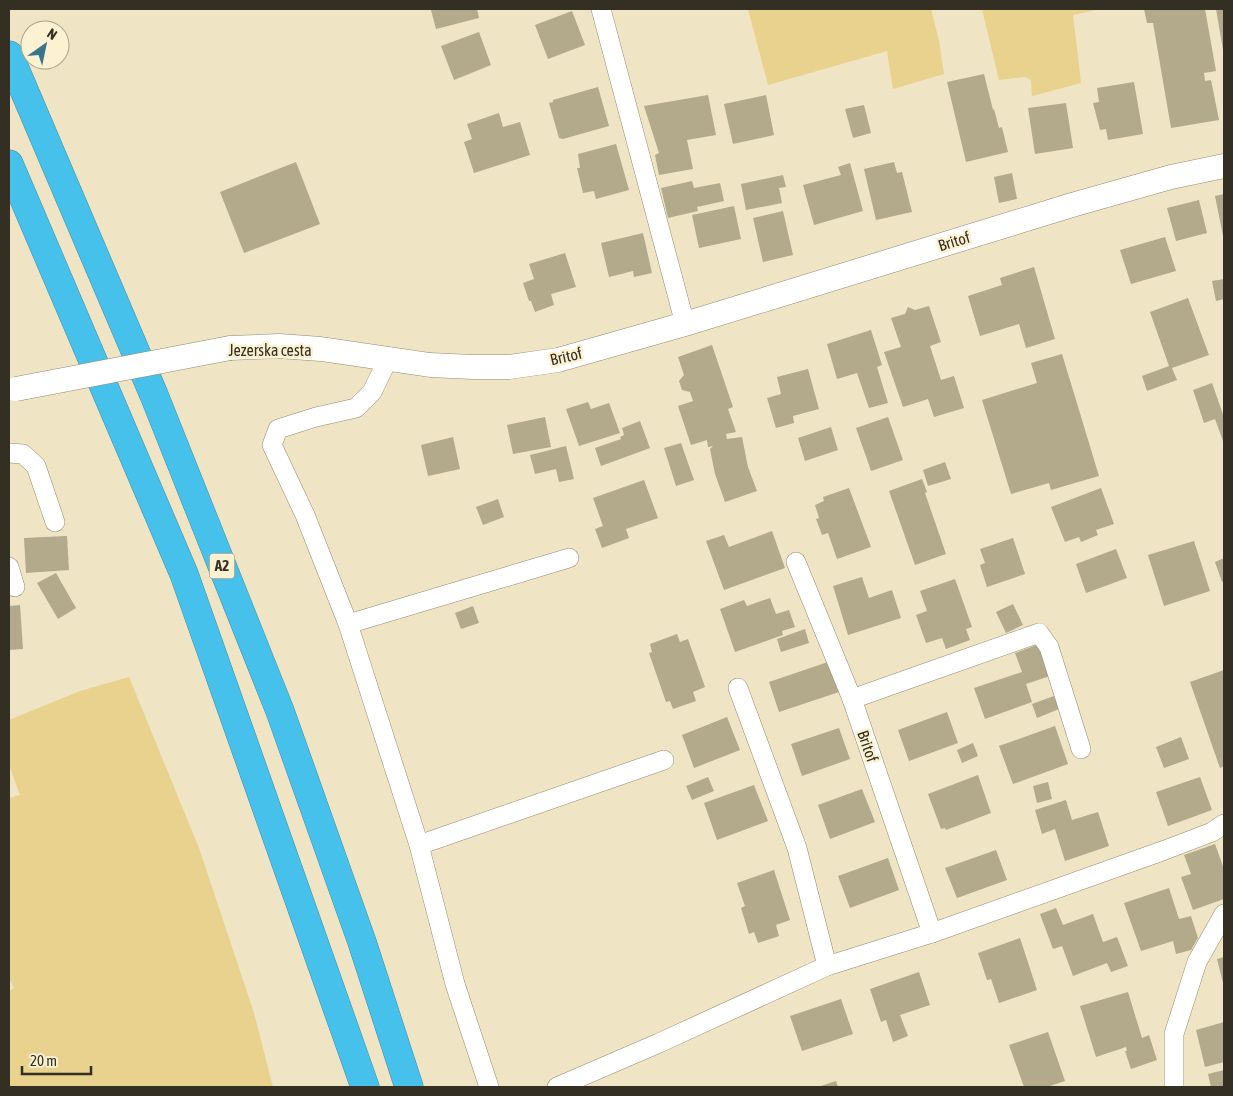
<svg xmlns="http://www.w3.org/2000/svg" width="1233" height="1096" font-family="'Asap Condensed',sans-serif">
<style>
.green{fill:#e9d18e}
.building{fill:#b3a98b}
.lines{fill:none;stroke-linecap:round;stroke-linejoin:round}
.minor-casing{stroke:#958a6d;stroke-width:20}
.tertiary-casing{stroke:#958a6d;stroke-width:25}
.motorway-casing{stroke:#408ea6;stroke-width:29}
.minor{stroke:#fff;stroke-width:19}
.tertiary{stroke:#fff;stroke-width:24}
.motorway{stroke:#46c1ec;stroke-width:28}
.tertiary-bridge-casing{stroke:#958a6d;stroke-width:25;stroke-linecap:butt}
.tertiary-bridge{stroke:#fff;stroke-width:24}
.labels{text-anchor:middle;stroke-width:5;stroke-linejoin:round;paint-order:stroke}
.shield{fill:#fcf1d1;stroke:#706957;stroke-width:1}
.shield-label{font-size:15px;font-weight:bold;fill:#342f23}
.street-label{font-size:16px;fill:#342f23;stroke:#fcf1d1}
</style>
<rect width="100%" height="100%" fill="#efe4c4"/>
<g class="green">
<polygon points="748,9 931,9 939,41 944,74 893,89 887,51 768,85"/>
<polygon points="982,9 1100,9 1073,15 1081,83 1032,96 1031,80 1025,77 999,80"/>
<polygon points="129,677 199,848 254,1013 273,1087 9,1087 9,991 14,988 9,978 9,798 20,795 9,765 9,720 80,691"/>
</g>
<g class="building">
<polygon points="437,9 477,9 479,18 436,29 431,10"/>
<polygon points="1144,9 1205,9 1216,71 1204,73 1205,81 1211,80 1219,120 1171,128 1153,23 1147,23"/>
<polygon points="1216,9 1224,9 1224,50 1223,50"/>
<polygon points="572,11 585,45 548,59 535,25"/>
<polygon points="479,32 491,65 454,80 441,46"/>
<polygon points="984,74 993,110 994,109 999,128 1002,127 1008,152 966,162 947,82"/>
<polygon points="1134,82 1143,134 1108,140 1106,129 1100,130 1093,103 1099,102 1097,88"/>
<polygon points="598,87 609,126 563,139 559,138 549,103 553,102 553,100"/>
<polygon points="708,95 716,135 687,140 693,169 659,175 655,155 659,153 644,106"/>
<polygon points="766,95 774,135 733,144 724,104"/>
<polygon points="1066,103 1073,148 1035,154 1028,108"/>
<polygon points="864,105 871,133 853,138 845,109"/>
<polygon points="499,113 503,127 520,122 530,155 474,173 464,142 472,139 467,124"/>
<polygon points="616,144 629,190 596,199 594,191 583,193 577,168 580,168 578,154"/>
<polygon points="296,162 320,224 244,253 220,192"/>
<polygon points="894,162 897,173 902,172 912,212 876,220 864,169"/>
<polygon points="850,163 863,211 814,225 803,185 841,175 838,167"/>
<polygon points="1012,173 1017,199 999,203 994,177"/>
<polygon points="783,175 786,187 779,188 782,203 746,210 741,184"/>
<polygon points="692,181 694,188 720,183 724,201 697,207 698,211 668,218 661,188"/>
<polygon points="1224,194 1224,236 1223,236 1215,196"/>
<polygon points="1199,200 1207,233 1176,241 1167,208"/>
<polygon points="734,206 741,239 699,248 692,215"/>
<polygon points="783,211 793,255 763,262 753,218"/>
<polygon points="643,233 652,273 634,277 633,271 609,277 601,243"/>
<polygon points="1165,237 1176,271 1131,284 1120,250"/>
<polygon points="565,253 576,287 551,294 554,305 535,312 531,301 529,301 523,283 534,279 529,264"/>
<polygon points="1034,267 1055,339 1026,348 1019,324 980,336 968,296 1002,285 1000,278"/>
<polygon points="1224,279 1224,299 1216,301 1212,281"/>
<polygon points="1188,298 1209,355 1172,368 1177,380 1147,391 1142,376 1169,366 1150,312"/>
<polygon points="929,306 941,342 930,346 941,380 954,376 964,408 934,417 928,399 903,407 884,352 901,347 891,318 905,314 908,307 915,310"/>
<polygon points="871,330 882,365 877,367 888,403 869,408 857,373 837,379 827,344"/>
<polygon points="712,345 733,407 728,409 736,432 726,434 727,439 742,437 748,467 757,491 725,502 715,474 710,449 713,446 708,447 707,440 691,445 678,406 693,401 690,392 682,390 679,381 684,375 678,357"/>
<polygon points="1062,354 1099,476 1051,490 1049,483 1011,494 982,400 1037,383 1031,363"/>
<polygon points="808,369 819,409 793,416 794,423 776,428 767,398 781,394 777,377"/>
<polygon points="1212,383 1224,417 1224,444 1215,419 1204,423 1193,390"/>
<polygon points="588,402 591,409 609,403 620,433 579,446 566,409"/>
<polygon points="545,417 551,447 513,454 507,425"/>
<polygon points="888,417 903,460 871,471 856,428"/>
<polygon points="640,421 650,448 601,466 595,448 621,439 620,437 624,435 622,428"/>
<polygon points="831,427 838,450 805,461 798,438"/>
<polygon points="453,437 460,469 428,476 421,445"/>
<polygon points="681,443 694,480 676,486 664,448"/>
<polygon points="566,446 574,479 559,482 556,469 535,474 530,455"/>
<polygon points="945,462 951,479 928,486 923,470"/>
<polygon points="922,479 927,492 925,493 946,554 915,565 889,491"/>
<polygon points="644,480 658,518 626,529 629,538 602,548 595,529 603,526 593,498"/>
<polygon points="849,488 871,547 837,559 828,533 822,535 816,519 819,518 815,505 824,501 823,497"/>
<polygon points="1101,488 1114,524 1096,530 1098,535 1081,542 1079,537 1065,542 1051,507"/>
<polygon points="498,499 504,517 483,525 476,507"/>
<polygon points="772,531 785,568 724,590 706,541 724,535 729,547"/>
<polygon points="67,536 69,570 26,573 24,538"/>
<polygon points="1013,538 1025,574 987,587 980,565 985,563 980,549"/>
<polygon points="1194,541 1210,591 1164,606 1148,555"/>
<polygon points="1116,549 1127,578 1086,593 1076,564"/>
<polygon points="1224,558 1224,581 1222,582 1215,562"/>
<polygon points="56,573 76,608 58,619 37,583"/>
<polygon points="862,577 869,598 892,590 901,618 848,635 833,586"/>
<polygon points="955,579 972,627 966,629 970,640 946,649 942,638 926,643 916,615 927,611 920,591"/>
<polygon points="770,598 776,614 789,610 795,627 782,631 783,635 735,652 720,609 744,600 747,606"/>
<polygon points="1013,604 1023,625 1006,633 996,612"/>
<polygon points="20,605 23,649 9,650 9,606"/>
<polygon points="473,606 479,623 461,629 455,613"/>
<polygon points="805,629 809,643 781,652 777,639"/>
<polygon points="677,634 680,642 688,639 705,687 693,692 696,701 673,709 670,701 666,702 649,653 652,652 650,644"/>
<polygon points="1039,644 1050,676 1026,684 1032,702 985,719 974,688 1022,672 1015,653"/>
<polygon points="828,662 839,692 779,712 769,682"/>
<polygon points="1224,670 1224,766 1220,768 1190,682"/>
<polygon points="1054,696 1059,709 1037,718 1032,704"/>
<polygon points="947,712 958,743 909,761 898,730"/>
<polygon points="727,717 740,750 694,768 682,735"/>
<polygon points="1055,726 1068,764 1013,784 999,746"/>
<polygon points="839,728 850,759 802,776 791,744"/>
<polygon points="1181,737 1189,759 1164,768 1156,747"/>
<polygon points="973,743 978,756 962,763 957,750"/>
<polygon points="978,775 991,813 946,830 945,828 941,829 928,794"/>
<polygon points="708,777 714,791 692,800 686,786"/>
<polygon points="1200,777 1212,810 1168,826 1156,792"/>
<polygon points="1048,782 1052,799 1037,803 1033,786"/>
<polygon points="754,785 768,821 717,840 704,803"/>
<polygon points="862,789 875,822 830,839 818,805"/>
<polygon points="1066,800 1072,820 1098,812 1109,846 1065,861 1055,829 1042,834 1035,810"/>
<polygon points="1215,844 1224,869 1224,899 1193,910 1181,877 1191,874 1184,855"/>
<polygon points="996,850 1007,880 957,898 945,868"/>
<polygon points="888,858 899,890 850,908 838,876"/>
<polygon points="774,870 790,920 776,925 779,936 758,943 754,932 749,934 741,908 745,906 737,883"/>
<polygon points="1169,888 1179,919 1191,916 1198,938 1191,950 1176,954 1173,941 1141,951 1124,903"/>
<polygon points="1056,908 1063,925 1093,914 1103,942 1117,937 1128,966 1111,972 1107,963 1073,976 1062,946 1053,949 1040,914"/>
<polygon points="1020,938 1037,990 999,1003 991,979 987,980 978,953"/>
<polygon points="1224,957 1224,987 1217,959"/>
<polygon points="919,972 930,1005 900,1015 908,1036 893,1042 886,1020 881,1022 870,989"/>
<polygon points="1128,992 1142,1038 1149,1035 1157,1060 1131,1069 1125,1051 1127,1051 1126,1047 1096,1057 1080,1006"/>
<polygon points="841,999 853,1034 802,1051 790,1016"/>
<polygon points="1224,1022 1224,1062 1205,1067 1196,1030"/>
<polygon points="1048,1032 1065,1081 1047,1087 1024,1087 1009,1045"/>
<polygon points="1224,1070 1224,1087 1211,1087 1208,1074"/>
<polygon points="836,1081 838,1087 818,1087"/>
</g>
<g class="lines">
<defs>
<g id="minor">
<polyline points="601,9 685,324"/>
<polyline points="388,359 372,392 356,408 316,417 278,429 272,445 305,515 348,624 419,845 455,984 489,1087"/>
<polyline points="9,453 23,454 36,466 55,522"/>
<polyline points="796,562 852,699 932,933"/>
<polyline points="9,567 15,587"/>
<polyline points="348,624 569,558"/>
<polyline points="738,688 797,848 827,966"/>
<polyline points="852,699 1039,633 1049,647 1081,749"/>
<polyline points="419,845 664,760"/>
<polyline points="557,1087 659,1043 827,966 932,933 1165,850 1212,832 1224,824"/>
<polyline points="1174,1087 1174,1034 1197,962 1224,914"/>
</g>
<polyline id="tertiary" points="230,348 279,346 321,349 430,365 473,367 509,367 558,360 685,324 1072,205 1171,177 1224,166"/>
<g id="motorway">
<polyline points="9,55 154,395 280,711 362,942 409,1087"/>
<polyline points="9,164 184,574 365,1087"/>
</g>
</defs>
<use href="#minor" class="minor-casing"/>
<use href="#tertiary" class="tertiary-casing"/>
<use href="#motorway" class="motorway-casing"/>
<use href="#minor" class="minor"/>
<use href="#tertiary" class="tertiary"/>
<use href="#motorway" class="motorway"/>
<defs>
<polyline id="tertiary-bridge" points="16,389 230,348"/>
</defs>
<use href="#tertiary-bridge" class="tertiary-bridge-casing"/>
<use href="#tertiary-bridge" class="tertiary-bridge"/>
</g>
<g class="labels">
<rect class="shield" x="209.5" y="553.5" width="25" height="25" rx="4"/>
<g class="shield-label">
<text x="222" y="571">A2</text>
</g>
<g class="street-label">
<text transform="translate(954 241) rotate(-17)" y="6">Britof</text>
<text x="270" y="356">Jezerska cesta</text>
<text transform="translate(566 356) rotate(-13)" y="6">Britof</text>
<text transform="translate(868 746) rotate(71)" y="6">Britof</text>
</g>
</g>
<rect width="1233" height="1096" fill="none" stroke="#342f23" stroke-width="20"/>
<g transform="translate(45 45) rotate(33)"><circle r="24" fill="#fcf1d1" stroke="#aca38b"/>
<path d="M0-4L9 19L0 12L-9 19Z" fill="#39768d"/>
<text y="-8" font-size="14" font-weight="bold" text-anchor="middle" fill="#342f23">N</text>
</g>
<path d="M22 1066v8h69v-8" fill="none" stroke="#342f23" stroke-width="2.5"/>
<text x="30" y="1066" font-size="15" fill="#342f23" stroke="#fcf1d1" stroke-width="4" paint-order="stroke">20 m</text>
</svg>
